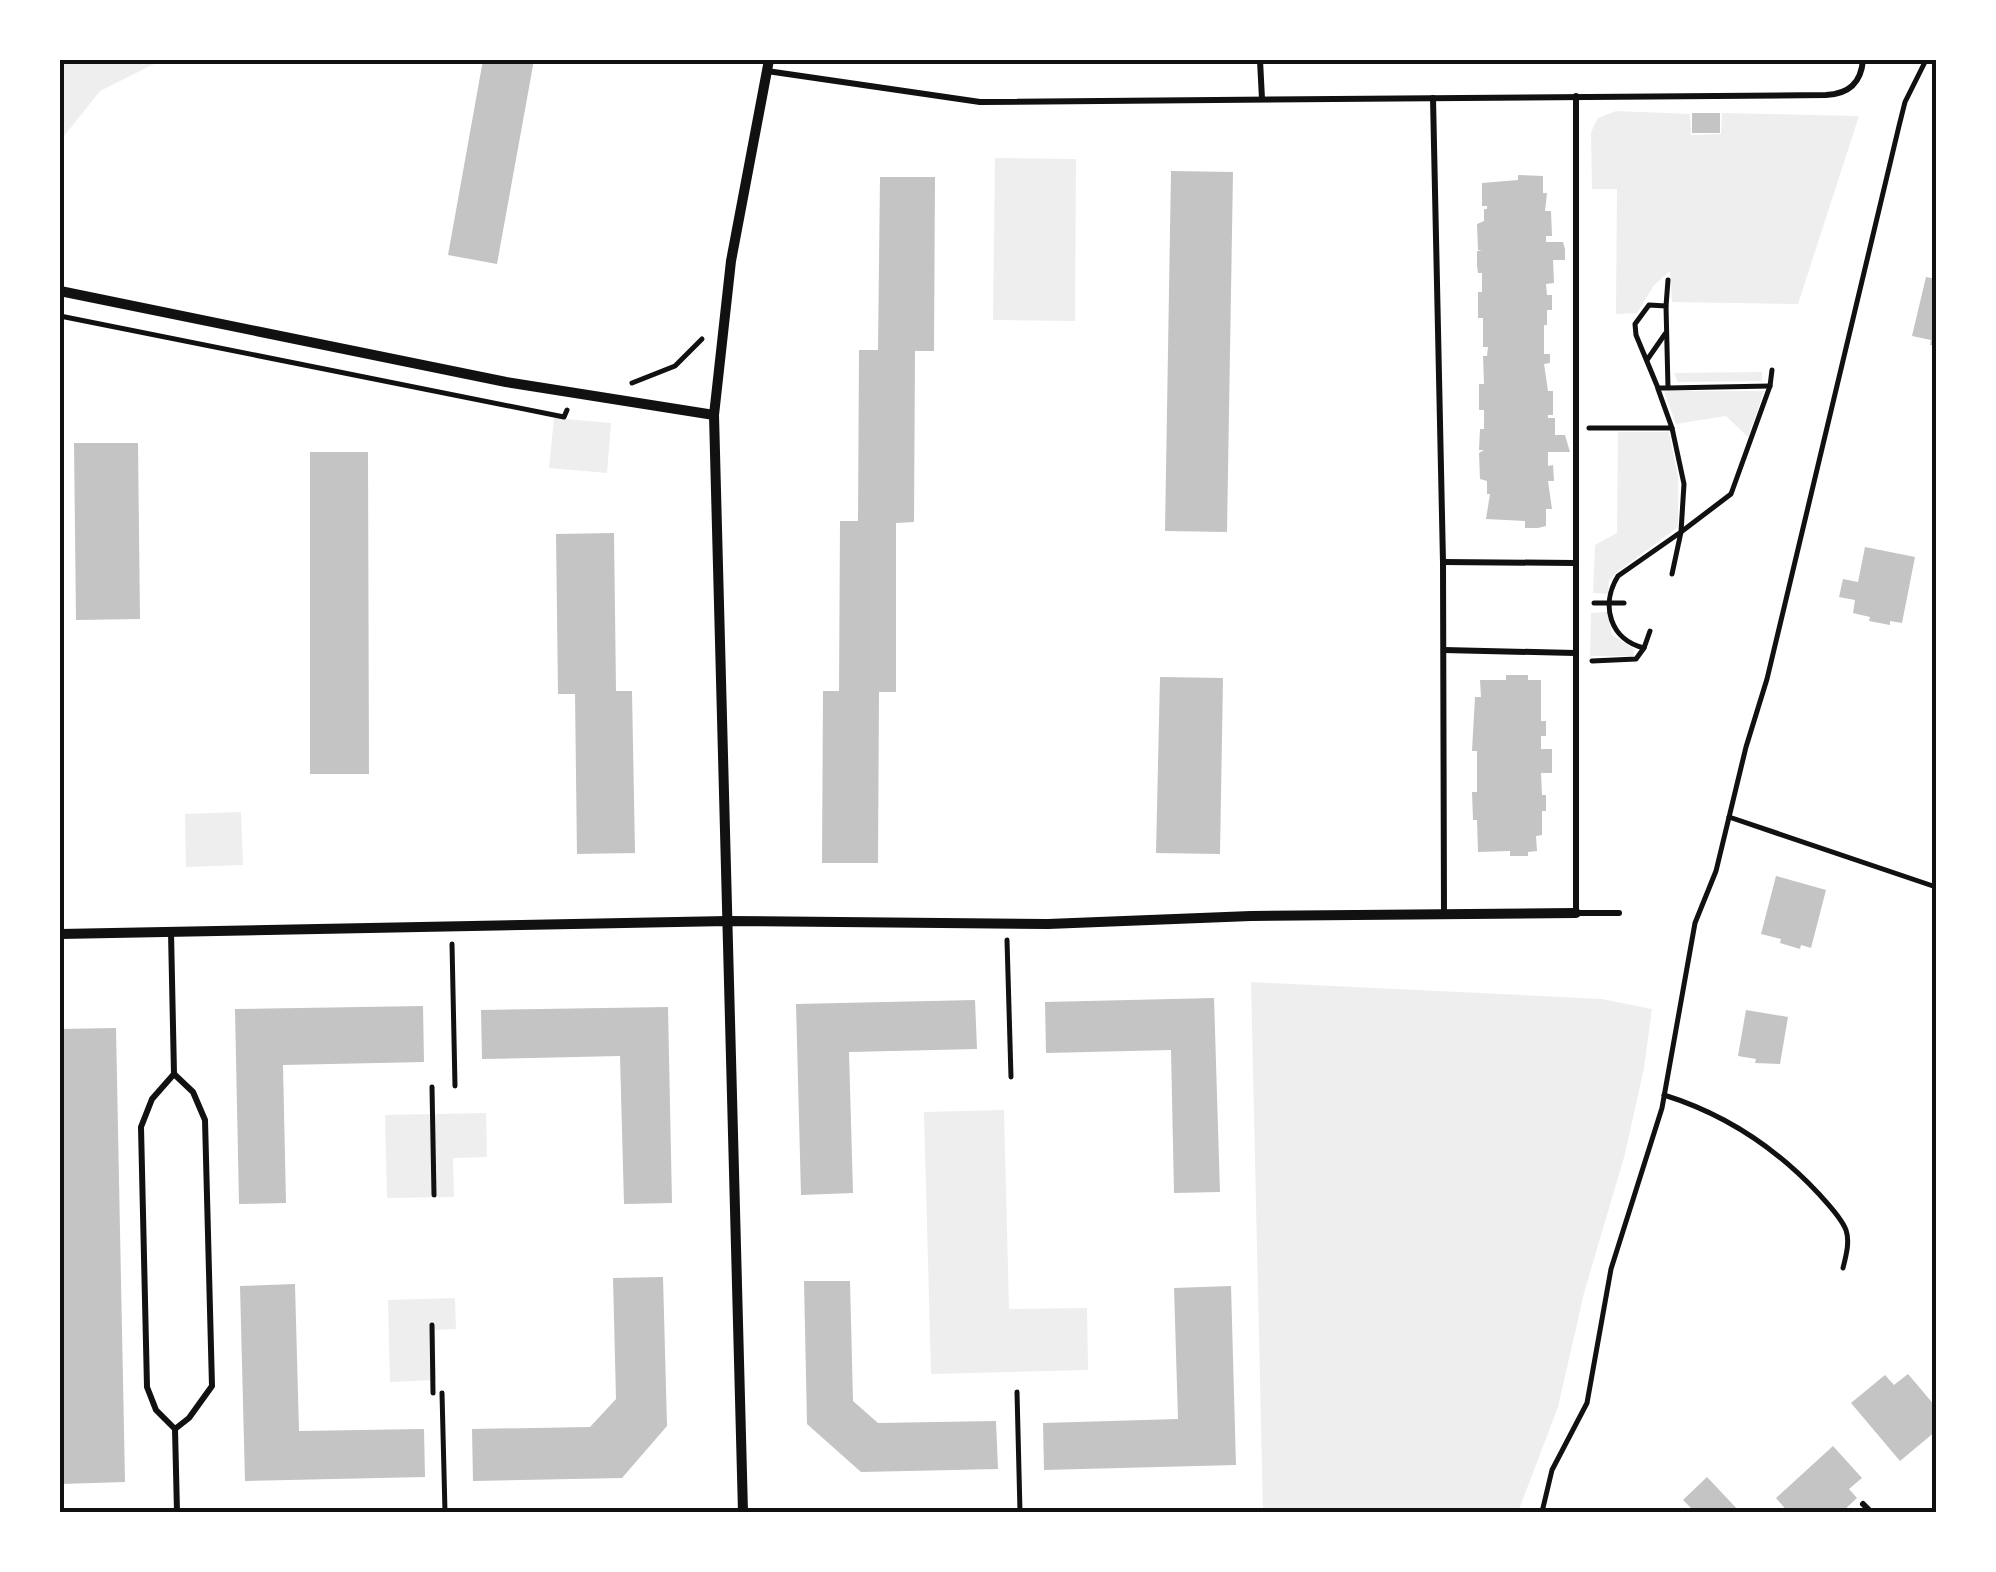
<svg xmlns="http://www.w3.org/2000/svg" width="1996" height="1572" font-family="'Work Sans',sans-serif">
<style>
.green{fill:#eee}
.building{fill:#c4c4c4}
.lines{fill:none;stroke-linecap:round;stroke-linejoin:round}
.path{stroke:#111;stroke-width:5}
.service{stroke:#111;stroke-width:6}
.minor{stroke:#111;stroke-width:10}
.neatline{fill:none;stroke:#111;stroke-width:4}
</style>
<rect width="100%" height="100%" fill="#fff"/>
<g class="green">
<polygon points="60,60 162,60 100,91 60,141"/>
<polygon points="1616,111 1690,114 1691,135 1721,134 1722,113 1859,116 1798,304 1672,302 1670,271 1654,285 1637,313 1616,314 1617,189 1592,189 1591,132 1598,118"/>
<polygon points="995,158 1076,159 1075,321 993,320"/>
<polygon points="1762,372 1762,381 1678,382 1674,373"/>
<polygon points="1664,391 1764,391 1748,437 1726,416 1676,424"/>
<polygon points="554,418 611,423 607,473 549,468"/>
<polygon points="1618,432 1669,432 1678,477 1678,527 1617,572 1609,581 1608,594 1593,593 1595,545 1617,533"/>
<polygon points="1607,612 1612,635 1634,649 1634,656 1590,656 1591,613"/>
<polygon points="241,812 243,865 186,867 185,814"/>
<polygon points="1251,982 1602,999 1652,1009 1644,1068 1625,1154 1584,1293 1558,1407 1518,1512 1263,1512"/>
<polygon points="1004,1110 1009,1309 1087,1308 1088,1370 931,1374 924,1112"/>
<polygon points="486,1113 487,1157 453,1158 454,1197 387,1198 385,1115"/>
<polygon points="455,1298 456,1329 435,1330 436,1380 390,1382 388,1300"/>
</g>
<g class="building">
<polygon points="483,60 534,60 497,264 448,255"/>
<rect x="1692" y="113" width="28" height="20"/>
<polygon points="1171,171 1233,172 1227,532 1165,531"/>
<polygon points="1518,175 1543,176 1543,193 1547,193 1545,211 1551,211 1552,236 1546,236 1546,242 1563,242 1565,249 1565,260 1553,260 1554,283 1546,284 1547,295 1552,295 1552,310 1547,310 1547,325 1544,325 1544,354 1550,354 1550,363 1544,364 1548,391 1553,391 1553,415 1548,415 1548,418 1555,418 1555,435 1565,435 1570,452 1548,452 1548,466 1553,465 1554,481 1548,481 1552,509 1546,509 1546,526 1538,528 1525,528 1525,521 1486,519 1490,494 1487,494 1487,481 1480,479 1479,453 1484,450 1479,450 1480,429 1484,429 1484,410 1479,410 1479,384 1484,384 1483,356 1487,356 1488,347 1483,347 1483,318 1478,318 1478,292 1482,292 1482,273 1478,273 1477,266 1477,251 1482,251 1478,250 1477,224 1484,221 1484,209 1487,209 1487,206 1482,206 1482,183 1518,180"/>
<polygon points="880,177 935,177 934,351 915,351 914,522 896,523 896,692 879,692 878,863 822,863 823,691 839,691 840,521 858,521 859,350 878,350"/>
<polygon points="1926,277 1936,279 1936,346 1930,345 1931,340 1912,336"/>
<polygon points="74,443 138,443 140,619 76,620"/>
<polygon points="310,452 368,452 369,774 310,774"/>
<polygon points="614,533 616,691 632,691 635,853 577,854 575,694 558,694 556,534"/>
<polygon points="1865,547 1915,557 1902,623 1890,621 1890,625 1869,621 1870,617 1853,613 1855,600 1839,597 1843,579 1858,582"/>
<polygon points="1506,675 1528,675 1528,680 1541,680 1541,721 1546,721 1546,736 1541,736 1541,749 1552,749 1552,773 1541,773 1542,795 1546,795 1546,811 1542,811 1542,835 1536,836 1537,851 1528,852 1528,856 1510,856 1510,851 1478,852 1477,820 1473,820 1472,792 1477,792 1477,751 1472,751 1475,697 1481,697 1480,680 1506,680"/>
<polygon points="1160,677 1223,678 1220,854 1156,853"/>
<polygon points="1776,876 1826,890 1811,948 1801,945 1800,949 1780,943 1781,939 1761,934"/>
<polygon points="1214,998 1220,1192 1174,1193 1171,1050 1046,1053 1045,1002"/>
<polygon points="975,1000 977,1049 849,1052 853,1193 801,1195 796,1004"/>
<polygon points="423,1006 424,1062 283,1065 286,1203 239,1204 235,1009"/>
<polygon points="668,1007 672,1203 624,1204 620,1056 482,1059 481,1010"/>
<polygon points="1746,1010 1788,1017 1780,1064 1755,1063 1756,1059 1738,1056"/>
<polygon points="116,1028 125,1482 60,1484 60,1029"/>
<polygon points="663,1277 667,1426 622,1478 473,1481 472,1429 590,1427 616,1399 613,1278"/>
<polygon points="804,1281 850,1281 853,1401 878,1423 996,1421 998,1469 861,1472 807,1424"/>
<polygon points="295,1284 299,1431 424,1429 425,1477 245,1481 240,1286"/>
<polygon points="1231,1286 1236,1465 1044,1470 1043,1423 1178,1419 1174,1288"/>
<polygon points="1908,1374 1936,1407 1936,1431 1900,1461 1851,1403 1885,1375 1894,1385"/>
<polygon points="1833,1446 1862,1478 1849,1489 1857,1498 1842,1512 1788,1512 1776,1498"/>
<polygon points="1707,1477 1740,1512 1695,1512 1683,1500"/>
</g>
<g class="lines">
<g class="path">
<polyline points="1666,306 1668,280"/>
<polyline points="60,316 564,417 567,410"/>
<polyline points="1647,360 1665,334"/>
<polyline points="632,383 675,366 702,339"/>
<polyline points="1668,388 1666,306 1649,305 1635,324 1636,335 1658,388 1668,388 1770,386"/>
<polyline points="1589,428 1672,428 1658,389"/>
<polyline points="1672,574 1681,532 1731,494 1770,386 1772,370"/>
<polyline points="1594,603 1624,603"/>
<path d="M1644,648C1610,640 1600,605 1618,576L1681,532L1684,484L1672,428"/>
<polyline points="1592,661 1636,659 1644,648 1650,631"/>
<polyline points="1729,817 1936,887"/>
<polyline points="1007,940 1011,1077"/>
<polyline points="452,944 455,1086"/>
<polyline points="432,1087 434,1195"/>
<path d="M1664,1095C1725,1114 1774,1146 1818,1193C1827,1203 1841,1217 1846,1230C1850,1242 1846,1256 1843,1268"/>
<polyline points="432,1325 433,1393"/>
<polyline points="1017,1392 1020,1512"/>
<polyline points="442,1393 445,1512"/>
<polyline points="1542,1512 1552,1470 1587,1403 1611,1269 1662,1108 1695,923 1716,871 1746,747 1767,679 1899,126 1905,102 1926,60"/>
</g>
<g class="service">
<polyline points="1260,60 1262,99"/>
<path d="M767,71L980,102L1826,95C1849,94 1861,83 1863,60"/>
<polyline points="1576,96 1576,913 1619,913"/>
<polyline points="1433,98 1443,562 1444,914"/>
<polyline points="1443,562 1575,563"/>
<polyline points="1444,650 1575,653"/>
<polyline points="171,932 174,1074 193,1092 205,1120 212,1386 189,1418 175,1429"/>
<polyline points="174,1074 152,1099 141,1127 147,1387 156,1410 175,1429 177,1512"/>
<polyline points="1863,1504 1871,1512"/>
</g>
<g class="minor">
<polyline points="60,291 506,382 714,415"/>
<polyline points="60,934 728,921 1048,924 1251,916 1576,913"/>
<polyline points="743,1512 714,415 731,261 769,60"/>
</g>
</g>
<rect width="1996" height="1572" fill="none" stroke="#ffffff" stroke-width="125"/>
<rect x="62" y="62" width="1872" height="1448" class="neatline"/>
</svg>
